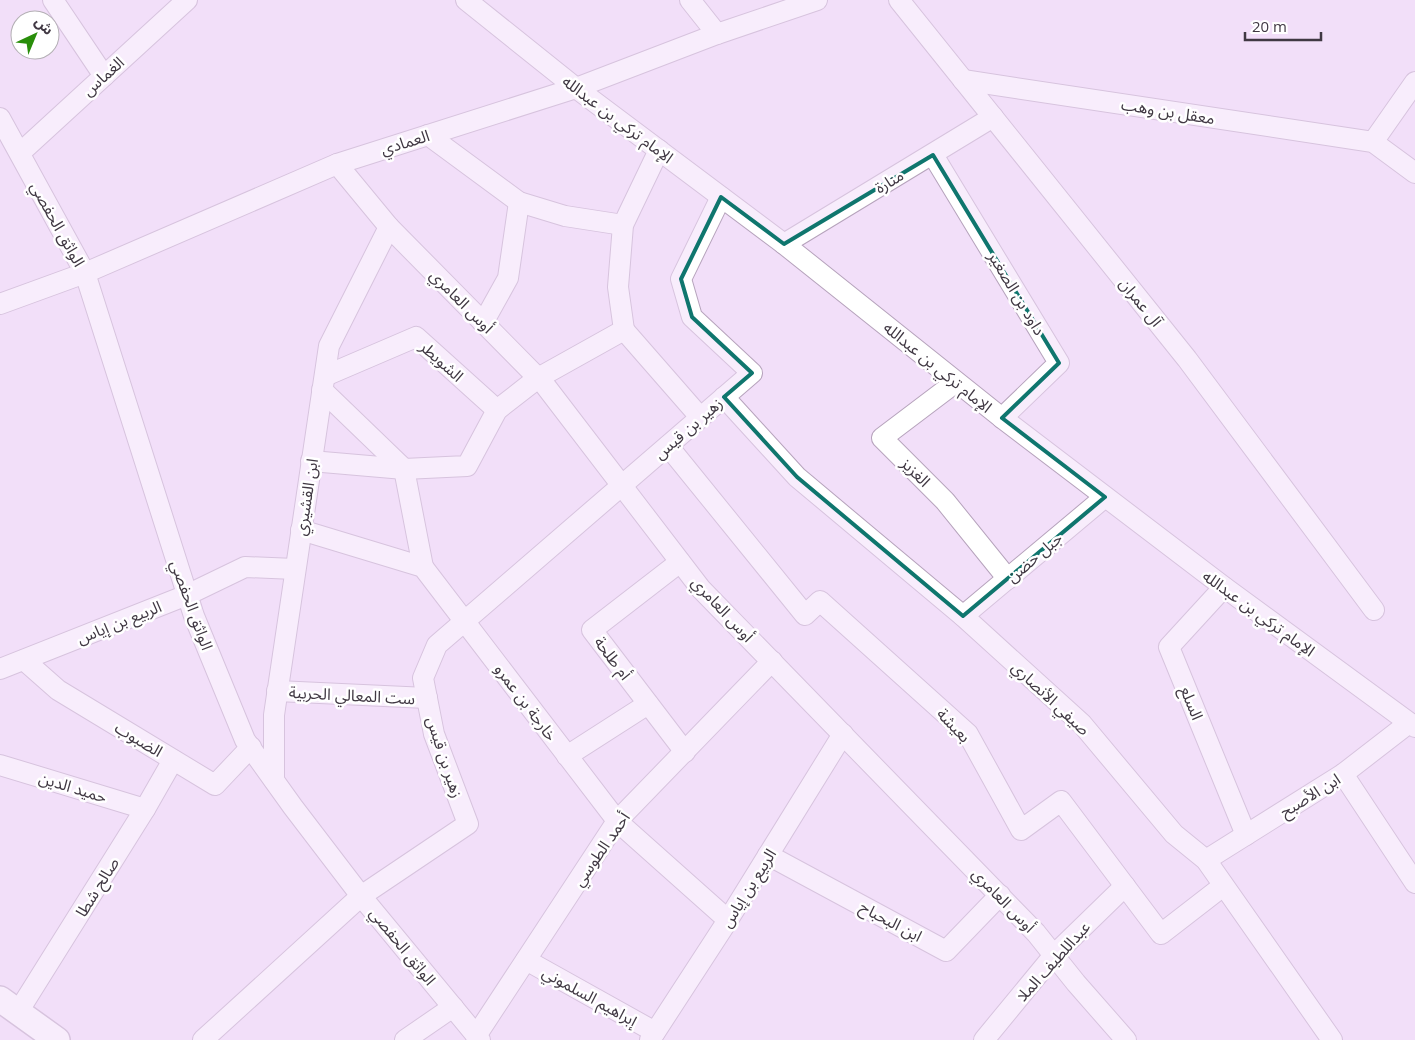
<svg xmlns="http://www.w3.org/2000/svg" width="1415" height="1040" font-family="'Open Sans','Noto Sans Arabic',sans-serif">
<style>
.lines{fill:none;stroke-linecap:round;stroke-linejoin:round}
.minor-casing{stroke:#b6a3bc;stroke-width:22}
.tertiary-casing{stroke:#b6a3bc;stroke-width:28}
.minor{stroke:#fff;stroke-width:20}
.tertiary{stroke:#fff;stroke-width:25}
.marked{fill:none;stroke:#0f766e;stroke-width:4;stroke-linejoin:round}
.labels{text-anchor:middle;stroke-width:5;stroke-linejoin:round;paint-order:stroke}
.street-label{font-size:16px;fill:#403843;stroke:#fff}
</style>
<rect width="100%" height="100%" fill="#f2dff9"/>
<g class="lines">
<defs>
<g id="minor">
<polyline points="53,0 104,76"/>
<polyline points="466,0 576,88 784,244 1002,418 1224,587 1415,727"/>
<polyline points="690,0 717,34"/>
<polyline points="899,0 1187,359 1374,610"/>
<polyline points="963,80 1373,142 1415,173"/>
<polyline points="0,118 85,273 194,616 245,740 293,807 361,896 480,1040"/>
<polyline points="428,135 519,202 565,216 623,225"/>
<polyline points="1373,142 1415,82"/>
<polyline points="20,153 187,0"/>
<polyline points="933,155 1059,363 1002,418"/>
<polyline points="337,164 389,227 544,384 701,589 1036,933 1076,983 1126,1040"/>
<polyline points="784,244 993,117"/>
<polyline points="0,304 85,273 337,164 576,88 717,34 817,0"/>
<polyline points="483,323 508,278 519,202"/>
<polyline points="624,330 700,417"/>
<polyline points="325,376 416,337 497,410"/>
<polyline points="956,382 882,438 945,501 1008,579"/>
<polyline points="322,390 404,469 423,567"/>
<polyline points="724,397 797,477 963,616 1082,724 1174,834 1206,860 1332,1040"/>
<polyline points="668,446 805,615 820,601 968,734 1021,830 1061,801 1161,934 1223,886"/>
<polyline points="311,461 404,469 467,466 497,410 538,378 624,330 618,287 623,225 659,150"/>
<polyline points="301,530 423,567 618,822 728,920"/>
<polyline points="680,562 592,630 685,752"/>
<polyline points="1224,587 1169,647 1246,835"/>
<polyline points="963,616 1105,497"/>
<polyline points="24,660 58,690 215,785 251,747"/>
<polyline points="0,669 187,595 245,567 295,569"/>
<polyline points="277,691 427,698"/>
<polyline points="567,756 648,704"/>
<polyline points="0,765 145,809"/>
<polyline points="1343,774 1415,883"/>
<polyline points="274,780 274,715 329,346 389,227"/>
<polyline points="768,855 946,951 1000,895"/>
<polyline points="1206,860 1343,774 1409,723"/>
<polyline points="526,960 655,1032"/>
<polyline points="18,1012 145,809 173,760"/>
<polyline points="476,1036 617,821 772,661"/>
<polyline points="203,1040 361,896 468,824 434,734 423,678 437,645 752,373 692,317 681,279 721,197"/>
<polyline points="405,1040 453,1007"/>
<polyline points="650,1040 728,920 843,734"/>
<polyline points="984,1040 1054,955 1125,886"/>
</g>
<polyline id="tertiary" points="0,999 57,1040"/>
</defs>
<use href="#minor" class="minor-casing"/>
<use href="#tertiary" class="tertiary-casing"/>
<use href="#minor" class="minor"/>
<use href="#tertiary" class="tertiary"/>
</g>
<path d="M0 0H1415V1040H0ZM933,155L1059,363L1002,418L1105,497L963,616L797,477L724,397L752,373L692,317L681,279L721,197L784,244Z" fill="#f2dff9" fill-opacity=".55" fill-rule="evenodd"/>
<path class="marked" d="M933,155L1059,363L1002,418L1105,497L963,616L797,477L724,397L752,373L692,317L681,279L721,197L784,244Z"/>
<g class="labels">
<g class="street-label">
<text transform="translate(103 76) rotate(-42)" y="6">الغماس</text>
<text transform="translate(1168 111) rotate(9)" y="6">معقل بن وهب</text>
<text transform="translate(618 119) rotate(37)" y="6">الإمام تركي بن عبدالله</text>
<text transform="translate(405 142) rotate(-17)" y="6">العمادي</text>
<text transform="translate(889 181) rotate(-31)" y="6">منارة</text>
<text transform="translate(58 224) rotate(61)" y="6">الواثق الحفصي</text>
<text transform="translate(1017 293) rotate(59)" y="6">داود بن الصغير</text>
<text transform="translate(462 301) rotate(45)" y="6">أوس العامري</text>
<text transform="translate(1141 302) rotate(51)" y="6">آل عمران</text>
<text transform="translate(442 361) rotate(42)" y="6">الشويطر</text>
<text transform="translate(938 367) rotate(39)" y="6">الإمام تركي بن عبدالله</text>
<text transform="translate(688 428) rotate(-41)" y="6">زهير بن قيس</text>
<text transform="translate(916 472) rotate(45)" y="6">الغزيز</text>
<text transform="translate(306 497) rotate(-81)" y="6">ابن القشيري</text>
<text transform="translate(1034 557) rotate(-40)" y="6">جبل حضن</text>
<text transform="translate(192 605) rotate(70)" y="6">الواثق الحفصي</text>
<text transform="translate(723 609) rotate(47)" y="6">أوس العامري</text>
<text transform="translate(1259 613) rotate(36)" y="6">الإمام تركي بن عبدالله</text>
<text transform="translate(119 622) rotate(-22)" y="6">الربيع بن إياس</text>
<text transform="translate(613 658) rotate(53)" y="6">أم طلحة</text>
<text transform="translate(352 695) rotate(3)" y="6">ست المعالي الحربية</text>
<text transform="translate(1051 698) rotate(43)" y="6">صيفي الأنصاري</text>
<text transform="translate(526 702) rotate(53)" y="6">خارجة بن عمرو</text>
<text transform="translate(1192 703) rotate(68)" y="6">السلع</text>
<text transform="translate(954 725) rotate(46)" y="6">بعيشة</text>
<text transform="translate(139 739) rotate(31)" y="6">الضبوب</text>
<text transform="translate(445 757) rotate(72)" y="6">زهير بن قيس</text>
<text transform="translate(73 787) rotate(17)" y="6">حميد الدين</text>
<text transform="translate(1310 795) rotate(-32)" y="6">ابن الأصبح</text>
<text transform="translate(601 849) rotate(-55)" y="6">أحمد الطوسي</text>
<text transform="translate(97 887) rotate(-58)" y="6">صالح شطا</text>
<text transform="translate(748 888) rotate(-58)" y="6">الربيع بن إياس</text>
<text transform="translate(1004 900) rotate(46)" y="6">أوس العامري</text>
<text transform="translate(891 921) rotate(28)" y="6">ابن البحباح</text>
<text transform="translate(403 946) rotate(51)" y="6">الواثق الحفصي</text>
<text transform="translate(1053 961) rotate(-48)" y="6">عبداللطيف الملا</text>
<text transform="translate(590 996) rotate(29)" y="6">إبراهيم السلموني</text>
</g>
</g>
<g transform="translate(35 35) rotate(44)"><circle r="24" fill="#ffffff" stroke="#b3afb4"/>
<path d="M0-4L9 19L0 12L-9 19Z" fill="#298e0a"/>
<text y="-8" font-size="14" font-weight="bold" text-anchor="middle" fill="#403843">ش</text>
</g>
<path d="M1245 32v8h76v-8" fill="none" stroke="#403843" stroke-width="2.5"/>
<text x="1252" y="32" font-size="15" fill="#403843" stroke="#ffffff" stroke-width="4" paint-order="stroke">20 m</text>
</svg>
